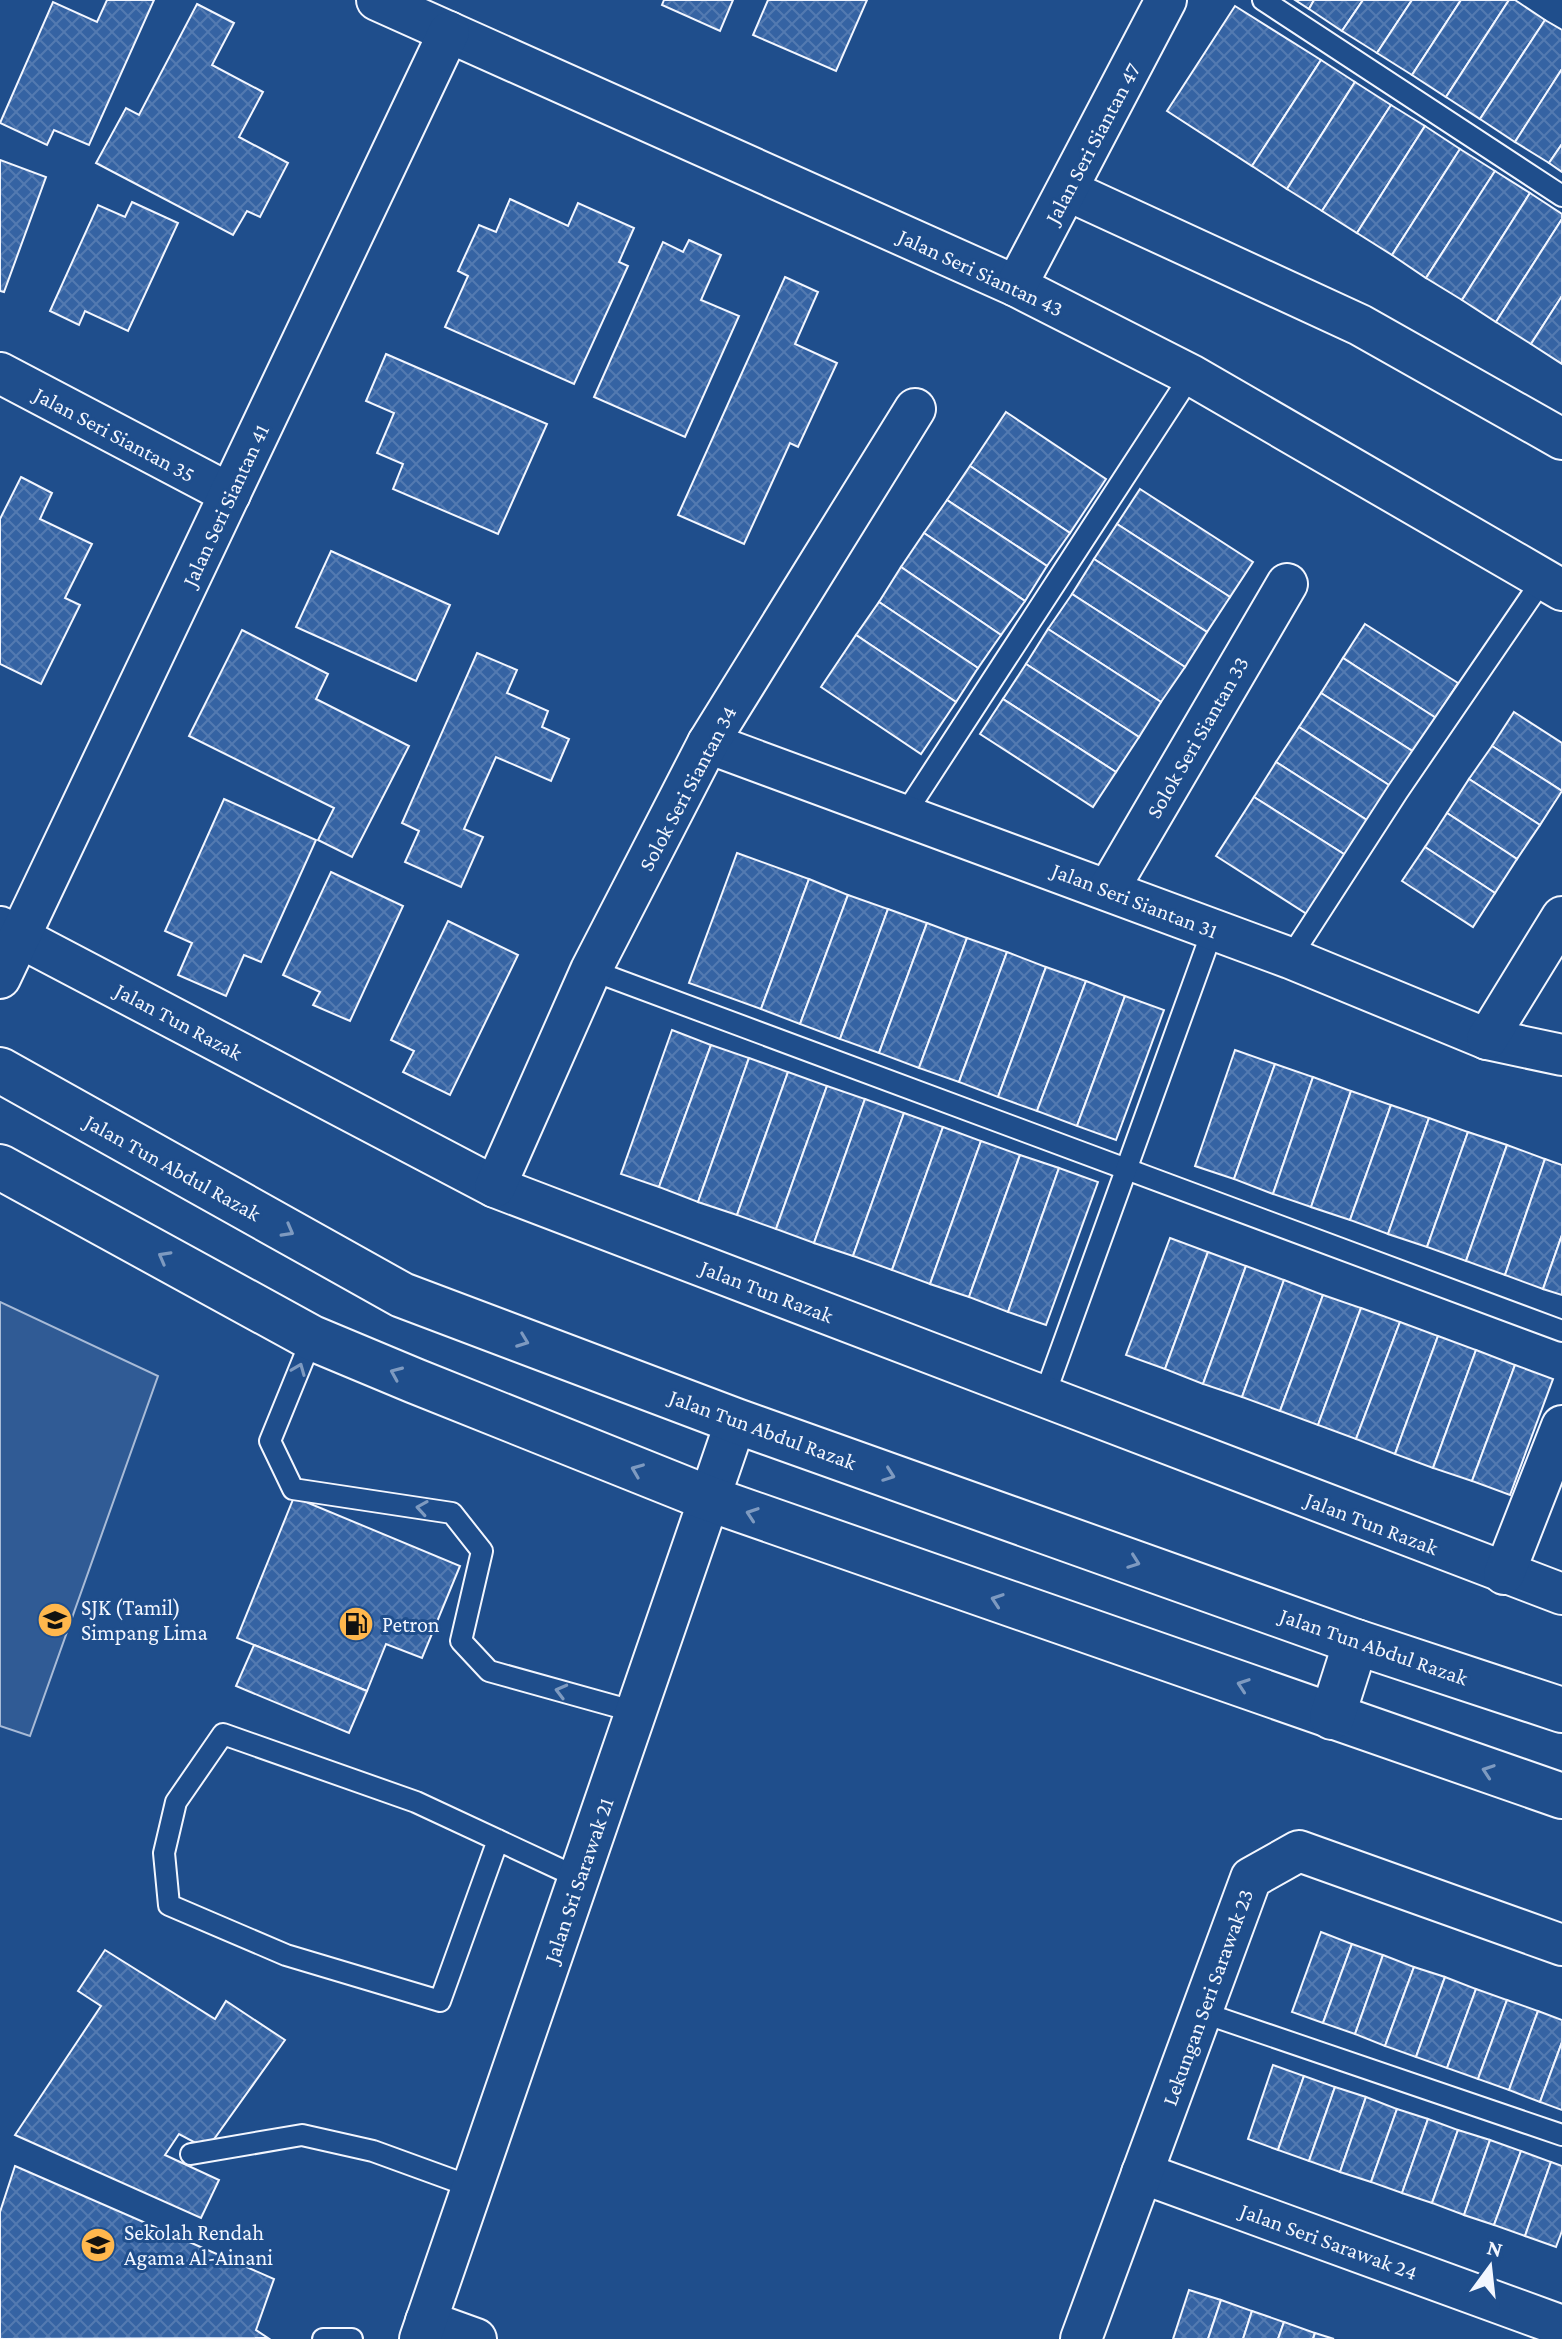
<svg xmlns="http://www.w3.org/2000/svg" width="1562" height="2339" font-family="'Crimson Pro',serif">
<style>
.pitch{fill:#305b95;stroke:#a8bbd7;stroke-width:2}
.building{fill:url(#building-cross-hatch);stroke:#f2f6ff;stroke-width:2}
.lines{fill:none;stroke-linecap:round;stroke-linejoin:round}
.service-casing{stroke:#f2f6ff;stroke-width:24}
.minor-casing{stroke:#f2f6ff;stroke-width:44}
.secondary-casing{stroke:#f2f6ff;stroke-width:48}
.service{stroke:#1f4e8c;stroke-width:20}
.minor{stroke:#1f4e8c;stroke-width:40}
.secondary{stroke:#1f4e8c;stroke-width:44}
.oneway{stroke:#7e9ac0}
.labels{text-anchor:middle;stroke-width:6;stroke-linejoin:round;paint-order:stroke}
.street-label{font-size:22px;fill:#f2f6ff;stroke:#1f4e8c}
.poi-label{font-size:22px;fill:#f2f6ff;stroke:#1f4e8c;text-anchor:start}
</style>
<defs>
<pattern id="building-cross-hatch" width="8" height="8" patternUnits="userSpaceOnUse" patternTransform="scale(2)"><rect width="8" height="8" fill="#3563a3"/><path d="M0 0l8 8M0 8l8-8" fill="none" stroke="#537ab1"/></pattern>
</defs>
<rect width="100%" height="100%" fill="#1f4e8c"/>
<polygon class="pitch" points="0,1302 158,1376 30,1736 0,1726"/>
<g class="building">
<polygon points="107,0 154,0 89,145 54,130 47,145 0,123 53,2 97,22"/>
<polygon points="664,0 733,0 720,31 662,5"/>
<polygon points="768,0 867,0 836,71 753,35"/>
<polygon points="1295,0 1314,0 1309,9"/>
<polygon points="1314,0 1363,0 1342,31 1309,9"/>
<polygon points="1363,0 1412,0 1377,53 1342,31"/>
<polygon points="1412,0 1461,0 1412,75 1377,53"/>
<polygon points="1461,0 1509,0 1446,97 1412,75"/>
<polygon points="1509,0 1515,0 1545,20 1480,119 1446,97"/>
<polygon points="197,4 234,23 212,65 263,92 239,137 288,163 260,217 247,211 233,235 96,163 126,108 139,115"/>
<polygon points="1235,6 1321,60 1252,166 1167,111"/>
<polygon points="1545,20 1562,30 1562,69 1515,142 1480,119"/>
<polygon points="1321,60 1355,82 1287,189 1252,166"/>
<polygon points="1562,69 1562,144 1549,163 1515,142"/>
<polygon points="1355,82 1391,105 1322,211 1287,189"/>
<polygon points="1391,105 1425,126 1357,233 1322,211"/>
<polygon points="1425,126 1460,149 1392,255 1357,233"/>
<polygon points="1562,144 1562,172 1549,163"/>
<polygon points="1460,149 1495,171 1426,278 1392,255"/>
<polygon points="0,160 46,177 4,292 0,291"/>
<polygon points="1495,171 1530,193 1462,300 1426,278"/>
<polygon points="1530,193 1562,214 1562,219 1496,322 1462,300"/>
<polygon points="510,199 568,226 578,203 634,228 619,262 628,266 574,384 445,327 468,276 458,271 479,225 496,232"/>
<polygon points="132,202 178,223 128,331 85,311 79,325 50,311 98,205 125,217"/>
<polygon points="1562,219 1562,296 1531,344 1496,322"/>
<polygon points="689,240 721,255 701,300 739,316 685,437 594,397 663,242 683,252"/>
<polygon points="785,277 818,292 795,344 837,363 798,447 790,443 744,544 678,515"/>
<polygon points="1562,296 1562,364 1531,344"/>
<polygon points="386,354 547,424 498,534 393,489 403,464 377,453 394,413 366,401"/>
<polygon points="1006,412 1106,479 1070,533 970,466"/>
<polygon points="970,466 1070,533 1047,566 947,500"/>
<polygon points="21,477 52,493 40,519 92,544 65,598 80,605 41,684 0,664 0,519"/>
<polygon points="1140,489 1253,562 1230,597 1117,524"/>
<polygon points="947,500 1047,566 1025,601 924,533"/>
<polygon points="1117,524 1230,597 1207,632 1094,559"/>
<polygon points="924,533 1025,601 1001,635 901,567"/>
<polygon points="331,551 450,605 416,681 296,627"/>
<polygon points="1094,559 1207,632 1185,667 1072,594"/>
<polygon points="901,567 1001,635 978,668 879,602"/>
<polygon points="1072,594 1185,667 1161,702 1048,629"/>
<polygon points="879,602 978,668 956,702 856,635"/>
<polygon points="1365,624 1458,683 1436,718 1343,658"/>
<polygon points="1048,629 1161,702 1139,737 1026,664"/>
<polygon points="242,630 328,674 316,699 409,746 352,857 318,840 334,808 189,736"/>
<polygon points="856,635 956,702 921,754 821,687"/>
<polygon points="477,653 517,670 507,693 548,711 542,727 569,739 551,781 496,757 464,829 483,837 461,887 405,862 419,831 402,823"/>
<polygon points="1343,658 1436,718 1414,752 1321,693"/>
<polygon points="1026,664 1139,737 1116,772 1003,699"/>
<polygon points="1321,693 1414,752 1392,787 1299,727"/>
<polygon points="1003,699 1116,772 1093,807 980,734"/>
<polygon points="1514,712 1562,743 1562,791 1492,746"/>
<polygon points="1299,727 1392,787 1370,822 1276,762"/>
<polygon points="1492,746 1562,791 1540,825 1469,779"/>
<polygon points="1276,762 1370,822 1347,856 1254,797"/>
<polygon points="1469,779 1540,825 1517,859 1447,813"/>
<polygon points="1254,797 1347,856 1310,916 1216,856"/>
<polygon points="224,799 316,840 261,962 244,955 226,996 178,975 192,943 165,931"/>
<polygon points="1447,813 1517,859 1495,893 1425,847"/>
<polygon points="1425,847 1495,893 1473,927 1402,881"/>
<polygon points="737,853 809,879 761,1009 689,983"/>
<polygon points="331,872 403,906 350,1021 313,1005 320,992 283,975"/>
<polygon points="809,879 848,895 800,1024 761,1009"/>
<polygon points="848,895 888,909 840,1039 800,1024"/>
<polygon points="888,909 927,923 879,1053 840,1039"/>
<polygon points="448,921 518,955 450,1095 403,1072 414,1051 391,1040"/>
<polygon points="927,923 967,938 919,1068 879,1053"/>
<polygon points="967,938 1007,952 959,1082 919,1068"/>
<polygon points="1007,952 1046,967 998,1097 959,1082"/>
<polygon points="1046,967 1086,981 1037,1111 998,1097"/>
<polygon points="1086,981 1125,996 1077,1126 1037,1111"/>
<polygon points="1125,996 1164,1010 1116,1140 1077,1126"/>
<polygon points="672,1030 711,1045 659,1187 621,1174"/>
<polygon points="711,1045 749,1058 698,1202 659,1187"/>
<polygon points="1235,1050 1275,1064 1234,1179 1195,1166"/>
<polygon points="749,1058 788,1072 737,1215 698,1202"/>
<polygon points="1275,1064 1313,1077 1273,1194 1234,1179"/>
<polygon points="788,1072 827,1086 776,1229 737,1215"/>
<polygon points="1313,1077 1351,1091 1311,1207 1273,1194"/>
<polygon points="827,1086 865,1099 814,1243 776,1229"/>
<polygon points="1351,1091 1391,1105 1350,1220 1311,1207"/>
<polygon points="865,1099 904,1113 853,1256 814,1243"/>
<polygon points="1391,1105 1429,1118 1388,1234 1350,1220"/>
<polygon points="904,1113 943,1127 892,1270 853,1256"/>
<polygon points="1429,1118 1468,1132 1427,1247 1388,1234"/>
<polygon points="943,1127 981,1141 930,1284 892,1270"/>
<polygon points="1468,1132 1507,1145 1466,1261 1427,1247"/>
<polygon points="981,1141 1020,1155 969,1297 930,1284"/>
<polygon points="1507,1145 1545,1159 1505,1275 1466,1261"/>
<polygon points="1020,1155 1059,1168 1008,1312 969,1297"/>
<polygon points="1545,1159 1562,1165 1562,1235 1543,1289 1505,1275"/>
<polygon points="1059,1168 1098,1182 1046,1325 1008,1312"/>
<polygon points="1562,1235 1562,1295 1543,1289"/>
<polygon points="1170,1238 1208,1252 1165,1369 1126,1355"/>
<polygon points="1208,1252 1246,1266 1203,1384 1165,1369"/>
<polygon points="1246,1266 1284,1280 1242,1397 1203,1384"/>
<polygon points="1284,1280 1323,1295 1280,1411 1242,1397"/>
<polygon points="1323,1295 1361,1308 1318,1425 1280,1411"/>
<polygon points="1361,1308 1400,1322 1356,1439 1318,1425"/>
<polygon points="1400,1322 1438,1336 1395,1454 1356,1439"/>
<polygon points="1438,1336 1476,1350 1433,1468 1395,1454"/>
<polygon points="1476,1350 1515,1365 1472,1481 1433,1468"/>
<polygon points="1515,1365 1553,1379 1510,1495 1472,1481"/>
<polygon points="294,1497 460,1566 422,1658 386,1644 367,1691 237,1638"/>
<polygon points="254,1645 367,1691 349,1733 236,1686"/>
<polygon points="1321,1932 1352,1944 1323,2023 1292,2012"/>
<polygon points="1352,1944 1383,1955 1355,2034 1323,2023"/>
<polygon points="105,1950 215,2019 226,2001 285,2040 207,2149 179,2134 165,2155 219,2180 201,2218 15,2135 101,2006 78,1991"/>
<polygon points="1383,1955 1414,1967 1385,2046 1355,2034"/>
<polygon points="1414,1967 1445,1977 1416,2057 1385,2046"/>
<polygon points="1445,1977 1476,1989 1447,2068 1416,2057"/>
<polygon points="1476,1989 1507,2000 1478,2079 1447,2068"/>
<polygon points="1507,2000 1538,2011 1509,2090 1478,2079"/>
<polygon points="1538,2011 1562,2020 1562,2042 1540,2102 1509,2090"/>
<polygon points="1562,2042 1562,2110 1540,2102"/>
<polygon points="1273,2065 1304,2076 1278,2150 1248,2139"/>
<polygon points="1304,2076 1335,2087 1309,2161 1278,2150"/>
<polygon points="1335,2087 1366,2097 1340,2172 1309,2161"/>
<polygon points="1366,2097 1397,2109 1371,2182 1340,2172"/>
<polygon points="1397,2109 1428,2119 1402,2193 1371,2182"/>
<polygon points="1428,2119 1458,2130 1432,2203 1402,2193"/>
<polygon points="1458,2130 1490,2140 1464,2215 1432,2203"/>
<polygon points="1490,2140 1521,2151 1494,2225 1464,2215"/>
<polygon points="1521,2151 1551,2162 1525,2236 1494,2225"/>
<polygon points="1551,2162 1562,2166 1562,2231 1556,2247 1525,2236"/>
<polygon points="15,2166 274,2279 256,2330 268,2338 0,2339 0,2212"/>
<polygon points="1189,2290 1221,2300 1208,2339 1173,2339"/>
<polygon points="1221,2300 1252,2311 1243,2339 1208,2339"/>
<polygon points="1252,2311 1284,2322 1278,2339 1243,2339"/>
<polygon points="1284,2322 1315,2333 1313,2339 1278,2339"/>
<polygon points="1315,2333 1334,2339 1313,2339"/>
</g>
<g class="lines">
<defs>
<g id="service">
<polyline points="1263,0 1562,196"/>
<polyline points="905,814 1191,375"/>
<polyline points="1290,958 1398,791 1543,579"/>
<polyline points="591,970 1562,1331"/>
<polyline points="312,1338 270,1441 293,1489 452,1513 482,1551 461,1641 489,1671 636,1712"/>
<polyline points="1044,1397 1213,929"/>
<polyline points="498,1840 440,2001 286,1955 169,1905 164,1853 176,1802 223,1734 416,1802 579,1878"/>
<polyline points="1201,2012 1562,2135"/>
<polyline points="191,2154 302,2135 373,2151 472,2187"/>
<polyline points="323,2339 352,2339"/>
</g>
<g id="minor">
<polyline points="377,0 1016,286 1191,375 1562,590"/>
<polyline points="1069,191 1360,325 1562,439"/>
<polyline points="1016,286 1166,0"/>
<polyline points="0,373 230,494"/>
<polyline points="708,743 1290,958 1487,1039 1562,1055"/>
<polyline points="1108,890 1287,584"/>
<polyline points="0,927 495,1187 1562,1594"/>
<polyline points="0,978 449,32"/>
<polyline points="1487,1039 1562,917"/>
<polyline points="495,1187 591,970 708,743 915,409"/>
<polyline points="1504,1574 1562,1426"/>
<polyline points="1142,2173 1562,2326"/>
<polyline points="426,2321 476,2339"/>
<polyline points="420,2339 736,1421"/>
<polyline points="1081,2339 1251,1878 1299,1851 1562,1945"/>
</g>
<g id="secondary">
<polyline points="0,1070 402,1295 736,1421 1356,1642 1562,1710"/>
<polyline points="0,1167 312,1338 415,1381 710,1499 1562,1796"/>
<polyline points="1332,1717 1356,1642"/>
</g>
</defs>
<use href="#service" class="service-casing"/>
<use href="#minor" class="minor-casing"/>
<use href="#secondary" class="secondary-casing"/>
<use href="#service" class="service"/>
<use href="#minor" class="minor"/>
<use href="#secondary" class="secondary"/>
</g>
<defs><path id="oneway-chevron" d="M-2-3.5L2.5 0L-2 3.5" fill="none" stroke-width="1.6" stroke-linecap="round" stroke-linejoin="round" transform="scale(2)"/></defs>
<g class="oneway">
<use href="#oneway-chevron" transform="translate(288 1231) rotate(29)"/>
<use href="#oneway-chevron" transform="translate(164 1257) rotate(-151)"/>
<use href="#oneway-chevron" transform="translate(523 1341) rotate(21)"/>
<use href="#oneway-chevron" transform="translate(299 1369) rotate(-68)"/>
<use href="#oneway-chevron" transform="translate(396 1373) rotate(-157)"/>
<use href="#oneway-chevron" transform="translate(637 1470) rotate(-158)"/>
<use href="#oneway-chevron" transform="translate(889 1475) rotate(20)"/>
<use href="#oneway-chevron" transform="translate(422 1508) rotate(-171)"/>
<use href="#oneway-chevron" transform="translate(752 1514) rotate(-161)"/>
<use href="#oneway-chevron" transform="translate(1134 1562) rotate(20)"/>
<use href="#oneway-chevron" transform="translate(997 1600) rotate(-161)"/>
<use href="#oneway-chevron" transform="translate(1243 1685) rotate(-161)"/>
<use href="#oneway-chevron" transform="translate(561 1691) rotate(-165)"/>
<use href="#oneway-chevron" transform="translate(1488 1771) rotate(-161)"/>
</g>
<defs>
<symbol id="school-disc" viewBox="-11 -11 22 22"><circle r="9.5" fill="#ffb74d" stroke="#1f4e8c"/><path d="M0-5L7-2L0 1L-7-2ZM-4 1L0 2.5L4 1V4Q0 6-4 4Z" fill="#111"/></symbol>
<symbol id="fuel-disc" viewBox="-11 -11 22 22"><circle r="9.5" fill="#ffb74d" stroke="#1f4e8c"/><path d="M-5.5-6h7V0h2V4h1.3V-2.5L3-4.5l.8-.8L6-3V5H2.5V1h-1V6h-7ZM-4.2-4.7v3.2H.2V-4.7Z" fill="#111"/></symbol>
</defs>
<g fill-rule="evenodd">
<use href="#school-disc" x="35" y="1600" width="40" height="40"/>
<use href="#fuel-disc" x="336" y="1604" width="40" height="40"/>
<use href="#school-disc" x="78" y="2225" width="40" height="40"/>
</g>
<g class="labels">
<g class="street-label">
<text transform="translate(1092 143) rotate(-62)" y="8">Jalan Seri Siantan 47</text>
<text transform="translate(981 272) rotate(25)" y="8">Jalan Seri Siantan 43</text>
<text transform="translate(115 434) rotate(28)" y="8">Jalan Seri Siantan 35</text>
<text transform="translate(225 505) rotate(-65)" y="8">Jalan Seri Siantan 41</text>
<text transform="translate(1197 737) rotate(-60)" y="8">Solok Seri Siantan 33</text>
<text transform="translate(687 788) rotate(-62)" y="8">Solok Seri Siantan 34</text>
<text transform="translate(1135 900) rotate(21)" y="8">Jalan Seri Siantan 31</text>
<text transform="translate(179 1021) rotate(28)" y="8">Jalan Tun Razak</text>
<text transform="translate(173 1167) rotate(29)" y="8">Jalan Tun Abdul Razak</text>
<text transform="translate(767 1291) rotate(21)" y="8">Jalan Tun Razak</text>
<text transform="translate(763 1429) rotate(20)" y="8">Jalan Tun Abdul Razak</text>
<text transform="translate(1372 1523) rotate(21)" y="8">Jalan Tun Razak</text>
<text transform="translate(1374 1646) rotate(19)" y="8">Jalan Tun Abdul Razak</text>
<text transform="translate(578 1880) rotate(-71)" y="8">Jalan Sri Sarawak 21</text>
<text transform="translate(1207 1997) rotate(-70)" y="8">Lekungan Seri Sarawak 23</text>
<text transform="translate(1329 2241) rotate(20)" y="8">Jalan Seri Sarawak 24</text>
</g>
<g class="poi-label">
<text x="81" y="1615">SJK (Tamil)<tspan x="81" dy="25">Simpang Lima</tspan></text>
<text x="382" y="1632">Petron</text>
<text x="124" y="2240">Sekolah Rendah<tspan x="124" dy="25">Agama Al-Ainani</tspan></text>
</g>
</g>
<g transform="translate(1490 2267) rotate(15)" stroke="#1f4e8c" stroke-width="6" paint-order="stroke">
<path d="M0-6L14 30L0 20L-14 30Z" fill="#f2f6ff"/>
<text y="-12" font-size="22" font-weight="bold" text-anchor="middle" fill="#f2f6ff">N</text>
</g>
</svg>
